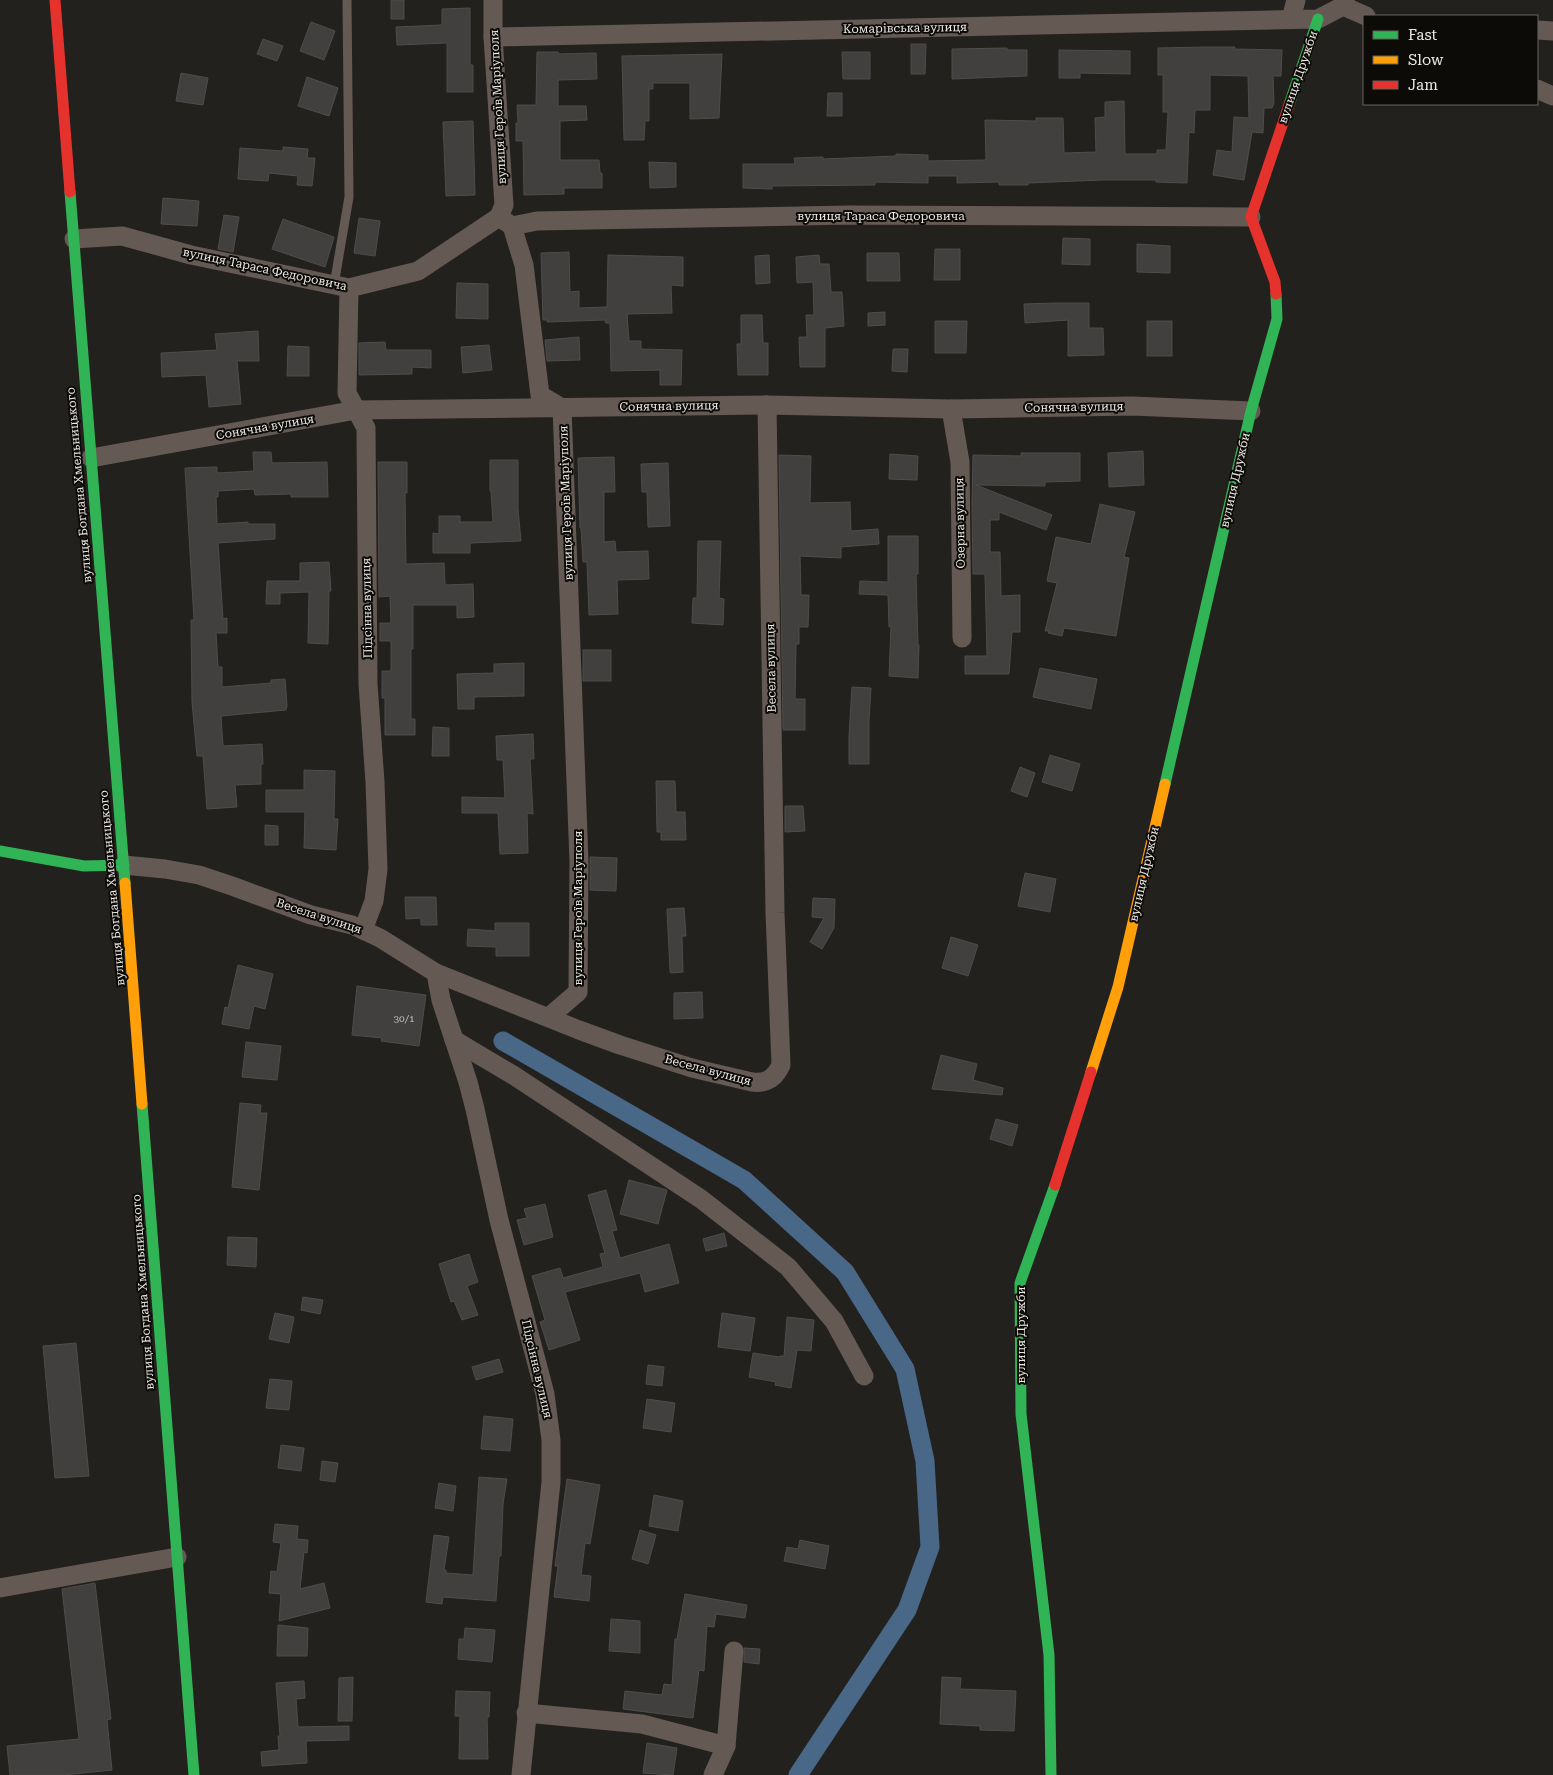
<svg xmlns="http://www.w3.org/2000/svg" width="1553" height="1775" font-family="'Roboto Serif',serif">
<style>
.lines{fill:none;stroke-linecap:round;stroke-linejoin:round}
.canal{stroke:#496888;stroke-width:19}
.building{fill:#42403e;stroke:#4f4c4b}
.lane{stroke:#655954;stroke-width:9}
.street{stroke:#655954;stroke-width:19}
.fast{stroke:#30b455;stroke-width:11}
.slow{stroke:#ff9f0a;stroke-width:11}
.jam{stroke:#e5322d;stroke-width:11}
.labels{text-anchor:middle;stroke-width:4;stroke-linejoin:round;paint-order:stroke}
.number-label{font-size:10px;fill:#c2beba}
.street-label{font-size:12px;fill:#ece8e4;stroke:#0d0b08}
</style>
<rect width="100%" height="100%" fill="#23211e"/>
<g class="lines">
<polyline class="canal" points="503,1041 744,1180 845,1272 905,1369 925,1461 930,1547 907,1610 798,1775"/>
</g>
<g class="building">
<rect x="391" y="0" width="13" height="19"/>
<polygon points="470,8 470,65 473,65 473,92 447,92 447,43 397,45 396,27 442,25 442,9"/>
<polygon points="311,22 335,31 324,60 300,51"/>
<polygon points="263,39 283,46 277,61 257,54"/>
<polygon points="911,44 926,44 925,74 911,74"/>
<polygon points="1205,47 1235,47 1234,49 1282,50 1281,76 1273,76 1274,103 1272,108 1264,108 1263,133 1252,132 1244,180 1213,175 1217,150 1232,152 1234,117 1249,118 1248,76 1210,75 1210,110 1195,110 1194,133 1189,132 1187,183 1156,182 1156,180 1102,180 1028,183 1028,185 999,185 999,182 957,183 957,176 928,176 928,183 875,182 875,185 772,186 772,189 743,188 743,164 795,164 794,158 823,157 823,159 896,156 896,154 928,155 928,161 986,160 985,120 1036,121 1036,118 1063,118 1064,153 1096,152 1095,118 1105,117 1105,102 1124,101 1125,154 1157,154 1157,150 1166,150 1168,112 1163,112 1163,75 1158,75 1158,48"/>
<polygon points="1007,48 1007,50 1027,50 1027,76 952,79 952,49"/>
<polygon points="1059,50 1130,51 1130,74 1080,73 1080,78 1059,78"/>
<polygon points="537,52 558,52 558,54 596,53 597,79 558,80 558,106 586,106 587,120 560,121 560,160 599,160 600,173 602,173 602,188 564,188 564,194 524,195 523,141 516,141 516,123 518,123 517,105 536,105"/>
<polygon points="842,52 870,52 870,79 843,79"/>
<polygon points="722,54 719,118 690,119 690,83 653,83 653,89 649,89 649,121 645,121 644,140 624,140 622,56"/>
<polygon points="181,73 208,78 203,105 176,101"/>
<polygon points="307,77 338,88 329,116 298,106"/>
<polygon points="828,93 842,93 842,116 827,116"/>
<polygon points="473,121 475,195 446,196 443,122"/>
<polygon points="283,147 308,149 307,158 315,158 312,186 297,185 298,176 269,173 268,181 238,179 240,148 283,151"/>
<polygon points="649,162 676,163 676,187 650,188"/>
<polygon points="163,198 199,201 197,226 161,224"/>
<polygon points="224,215 239,217 233,252 218,249"/>
<polygon points="359,218 380,221 375,256 354,253"/>
<polygon points="283,219 334,237 325,267 272,249"/>
<polygon points="1063,238 1090,239 1090,265 1062,264"/>
<polygon points="1137,244 1170,246 1170,273 1137,272"/>
<polygon points="935,249 960,249 960,280 934,280"/>
<polygon points="569,252 570,292 579,291 579,308 607,307 608,255 683,257 683,286 671,285 672,313 627,314 629,341 641,341 641,349 682,350 681,385 660,385 660,370 611,371 610,323 606,323 605,320 547,322 547,320 543,320 541,253"/>
<polygon points="867,253 899,253 900,281 867,281"/>
<polygon points="769,255 770,283 756,284 755,256"/>
<polygon points="819,255 820,264 829,264 831,292 842,292 844,326 825,328 825,367 800,367 799,337 807,337 806,315 814,315 813,282 797,283 796,257"/>
<polygon points="457,283 488,284 488,319 456,318"/>
<polygon points="1057,303 1089,303 1089,328 1103,328 1104,355 1068,356 1068,320 1025,323 1024,304"/>
<polygon points="885,312 885,325 868,326 868,313"/>
<polygon points="741,315 762,315 763,343 768,343 768,375 738,375 737,344 741,344"/>
<polygon points="935,321 967,321 966,353 935,353"/>
<rect x="1147" y="321" width="25" height="35"/>
<polygon points="258,331 259,361 237,361 241,404 209,407 206,375 162,377 161,353 217,350 215,334"/>
<polygon points="579,337 580,360 547,361 545,340"/>
<polygon points="385,342 386,350 431,350 431,368 412,367 412,374 359,375 359,343"/>
<polygon points="489,345 492,370 463,373 461,347"/>
<polygon points="288,346 309,347 309,376 287,376"/>
<polygon points="893,349 908,349 907,372 892,371"/>
<polygon points="1143,451 1144,485 1109,487 1108,453"/>
<polygon points="253,452 271,452 272,463 327,462 328,497 291,497 291,494 255,495 254,489 218,491 218,497 216,497 217,524 248,522 248,524 275,524 275,539 218,543 223,619 227,618 227,633 216,633 218,667 222,667 222,687 271,683 271,680 285,679 287,706 286,710 221,716 223,746 262,744 263,764 261,764 261,784 235,785 237,807 207,809 203,756 197,756 192,702 191,620 194,620 185,468 217,467 217,473 254,471"/>
<polygon points="1021,453 1080,453 1080,481 1045,482 1045,486 976,485 1052,515 1046,530 999,512 999,520 990,520 990,552 1000,552 1001,596 1020,595 1020,632 1012,632 1009,674 965,674 965,656 987,656 985,574 973,574 972,503 973,455 1021,456"/>
<polygon points="890,454 918,456 917,480 889,479"/>
<polygon points="779,455 811,456 810,503 850,502 851,531 878,529 879,544 841,547 841,558 800,556 801,595 809,595 808,627 799,627 799,644 796,644 795,699 805,699 805,730 783,730"/>
<polygon points="614,457 615,492 604,492 604,542 615,541 616,552 648,551 649,579 617,580 618,614 589,615 587,562 583,562 581,528 580,528 578,458"/>
<polygon points="490,460 518,460 518,509 521,541 470,543 470,553 433,553 433,533 439,534 439,516 460,516 460,522 493,522 491,491 490,491"/>
<polygon points="378,462 407,462 407,493 405,493 406,564 444,563 445,585 473,584 474,617 457,618 457,605 413,605 413,649 411,649 411,719 415,719 415,735 385,735 385,698 382,698 382,671 391,671 391,641 380,641 380,623 391,623 390,596 379,597"/>
<polygon points="668,463 670,526 648,527 647,492 642,492 641,464"/>
<polygon points="1100,504 1135,512 1124,557 1129,558 1116,636 1064,628 1062,636 1048,633 1049,631 1045,631 1057,583 1047,581 1056,537 1091,544"/>
<polygon points="888,536 918,536 918,574 916,574 918,645 919,645 918,678 889,676 891,626 889,627 888,595 859,594 860,581 888,582"/>
<polygon points="698,541 721,541 719,598 724,599 723,625 692,623 693,598 697,598"/>
<polygon points="329,562 331,591 329,591 328,644 308,643 309,592 280,593 280,604 266,604 267,581 300,581 300,563"/>
<rect x="583" y="650" width="28" height="31"/>
<polygon points="524,663 524,696 474,697 474,709 458,709 457,674 494,673 494,664"/>
<polygon points="1040,668 1097,679 1091,709 1033,697"/>
<polygon points="852,687 871,688 869,720 869,764 849,764 849,736"/>
<polygon points="433,727 449,728 449,756 432,756"/>
<polygon points="533,734 534,759 530,759 533,814 527,813 528,853 500,854 498,813 462,813 462,797 505,798 503,760 497,760 496,736"/>
<polygon points="1050,755 1080,764 1072,791 1042,782"/>
<polygon points="1020,767 1035,773 1027,797 1011,791"/>
<polygon points="304,770 335,771 334,819 338,819 336,850 304,848 305,812 266,812 266,790 304,790"/>
<polygon points="656,781 675,781 676,812 685,812 686,840 661,840 661,832 657,832"/>
<polygon points="785,806 803,806 805,831 785,832"/>
<polygon points="265,825 278,826 278,845 265,845"/>
<polygon points="590,857 617,858 616,891 590,890"/>
<polygon points="1025,873 1056,879 1050,912 1018,906"/>
<polygon points="405,897 436,897 437,925 421,925 421,918 406,919"/>
<polygon points="813,898 835,899 834,928 822,949 810,942 824,918 812,917"/>
<polygon points="684,908 686,936 682,936 683,972 671,973 670,971 667,909"/>
<polygon points="495,923 529,923 529,956 496,956 496,947 467,946 468,929 495,931"/>
<polygon points="951,937 978,945 968,976 942,968"/>
<polygon points="238,965 273,974 265,1009 254,1006 249,1029 222,1024 225,1007 228,1008"/>
<polygon points="357,986 426,995 419,1046 381,1041 382,1038 352,1035"/>
<polygon points="702,992 703,1018 674,1019 674,993"/>
<polygon points="246,1042 281,1046 277,1080 242,1077"/>
<polygon points="941,1055 977,1064 973,1080 1003,1088 1002,1095 932,1089"/>
<polygon points="240,1103 261,1105 260,1113 267,1113 259,1190 232,1187"/>
<polygon points="996,1119 1018,1125 1012,1146 990,1139"/>
<polygon points="629,1180 667,1190 658,1224 620,1214"/>
<polygon points="606,1190 617,1230 612,1231 620,1258 669,1244 679,1283 645,1292 640,1273 565,1292 580,1340 549,1350 540,1322 545,1320 532,1276 560,1268 563,1278 603,1267 600,1254 605,1253 588,1195"/>
<polygon points="545,1204 553,1237 524,1245 517,1220 527,1218 524,1209"/>
<polygon points="724,1233 727,1246 706,1251 703,1239"/>
<polygon points="228,1237 257,1238 256,1267 227,1265"/>
<polygon points="469,1254 478,1282 467,1286 478,1315 462,1320 454,1301 451,1302 439,1264"/>
<polygon points="303,1297 323,1300 320,1314 301,1310"/>
<polygon points="275,1313 294,1317 289,1343 269,1339"/>
<polygon points="722,1313 755,1318 750,1351 718,1347"/>
<polygon points="787,1317 814,1320 811,1351 797,1350 791,1388 775,1385 776,1382 749,1377 753,1353 780,1357 780,1356 784,1356"/>
<polygon points="76,1343 89,1476 55,1478 43,1346"/>
<polygon points="499,1359 503,1372 476,1380 472,1367"/>
<polygon points="648,1365 664,1367 662,1386 646,1384"/>
<polygon points="270,1379 292,1381 289,1410 266,1408"/>
<polygon points="647,1399 675,1403 671,1432 643,1428"/>
<polygon points="484,1416 513,1419 510,1451 481,1449"/>
<polygon points="281,1445 304,1448 301,1471 278,1468"/>
<polygon points="322,1461 338,1463 335,1482 320,1480"/>
<polygon points="479,1477 507,1479 503,1504 501,1556 499,1556 496,1601 443,1597 442,1604 426,1602 434,1535 449,1537 444,1570 446,1570 446,1573 473,1575"/>
<polygon points="567,1479 600,1485 590,1544 585,1543 581,1575 591,1576 589,1601 554,1597 558,1566 555,1566"/>
<polygon points="439,1483 456,1486 453,1511 435,1508"/>
<polygon points="654,1495 683,1501 678,1531 649,1526"/>
<polygon points="275,1524 298,1526 297,1539 308,1540 307,1553 304,1552 300,1589 324,1583 330,1608 279,1621 281,1594 269,1593 271,1571 277,1572 281,1543 273,1542"/>
<polygon points="640,1530 656,1535 648,1564 632,1559"/>
<polygon points="800,1540 829,1546 825,1569 784,1561 787,1547 798,1549"/>
<polygon points="95,1583 111,1719 107,1720 112,1770 64,1775 10,1775 7,1746 79,1739 62,1589"/>
<polygon points="685,1594 747,1605 745,1618 716,1614 714,1627 707,1626 704,1671 699,1670 693,1718 623,1709 625,1691 662,1695 664,1684 672,1685 675,1639 677,1639"/>
<polygon points="611,1619 640,1621 640,1653 609,1651"/>
<polygon points="278,1625 308,1628 307,1656 277,1656"/>
<polygon points="465,1628 495,1630 492,1662 458,1659 459,1639 464,1639"/>
<polygon points="744,1648 760,1649 759,1664 744,1662"/>
<polygon points="353,1677 352,1721 338,1721 339,1678"/>
<polygon points="942,1677 961,1678 960,1689 1016,1691 1014,1731 980,1730 980,1726 940,1724"/>
<polygon points="304,1681 305,1698 296,1699 298,1727 349,1726 349,1740 306,1741 307,1763 262,1766 261,1752 279,1750 278,1736 280,1736 276,1683"/>
<polygon points="456,1691 490,1692 489,1717 487,1717 488,1759 459,1759 460,1716 455,1716"/>
<polygon points="647,1743 677,1748 673,1775 643,1773"/>
</g>
<g class="lines">
<polyline class="lane" points="334,285 349,197 347,0"/>
<g class="street">
<polyline points="493,0 493,37 504,205 499,217 512,226 524,265 540,395 562,408 579,862 578,992 549,1017"/>
<polyline points="1343,6 1366,16"/>
<polyline points="1291,19 1296,0"/>
<polyline points="1537,30 1553,31"/>
<polyline points="493,37 1318,19 1343,6 1345,0"/>
<polyline points="1537,89 1553,96"/>
<polyline points="512,226 537,221 849,215 1251,217"/>
<polyline points="74,239 122,236 191,255 349,288 418,271 499,217"/>
<polyline points="349,288 347,393 366,428 368,684 375,782 378,869 374,901 363,930"/>
<polyline points="951,409 960,462 962,638"/>
<polyline points="91,458 356,410 767,405 951,409 1132,406 1251,411"/>
<path d="M124,865L165,869L199,875L232,886L311,915L352,925L380,938L436,973L579,1030L620,1045L692,1068L752,1082C766,1084 775,1078 781,1065L775,913L767,405"/>
<polyline points="436,973 441,1000 468,1082 475,1109 499,1220 545,1394 551,1440 551,1482 521,1775"/>
<polyline points="454,1040 513,1075 701,1199 788,1267 834,1321 864,1376"/>
<polyline points="0,1588 177,1557"/>
<polyline points="526,1713 642,1724 726,1746"/>
<polyline points="713,1775 726,1746 734,1651"/>
</g>
<g class="fast">
<polyline points="1289,105 1318,19"/>
<polyline points="70,192 125,883"/>
<polyline points="1165,784 1251,411 1277,319 1276,294"/>
<polyline points="0,851 84,866 124,865"/>
<polyline points="142,1104 194,1775"/>
<polyline points="1051,1775 1049,1655 1021,1414 1020,1283 1055,1185"/>
</g>
<g class="slow">
<polyline points="125,883 142,1104"/>
<polyline points="1091,1072 1118,987 1165,784"/>
</g>
<g class="jam">
<polyline points="55,0 70,192"/>
<polyline points="1276,294 1275,282 1251,217 1289,105"/>
<polyline points="1055,1185 1091,1072"/>
</g>
</g>
<g class="labels">
<g class="number-label">
<text x="404" y="1022">30/1</text>
</g>
<g class="street-label">
<text transform="translate(905 28) rotate(-1)" y="4">Комарівська вулиця</text>
<text transform="translate(1298 77) rotate(-71)" y="4">вулиця Дружби</text>
<text transform="translate(498 107) rotate(-93)" y="4">вулиця Героїв Маріуполя</text>
<text x="881" y="220">вулиця Тараса Федоровича</text>
<text transform="translate(265 269) rotate(12)" y="4">вулиця Тараса Федоровича</text>
<text transform="translate(669 406) rotate(-1)" y="4">Сонячна вулиця</text>
<text transform="translate(1074 407) rotate(-1)" y="4">Сонячна вулиця</text>
<text transform="translate(265 427) rotate(-10)" y="4">Сонячна вулиця</text>
<text transform="translate(1235 480) rotate(-77)" y="4">вулиця Дружби</text>
<text transform="translate(79 485) rotate(-95)" y="4">вулиця Богдана Хмельницького</text>
<text transform="translate(566 503) rotate(-92)" y="4">вулиця Героїв Маріуполя</text>
<text transform="translate(960 523) rotate(-91)" y="4">Озерна вулиця</text>
<text transform="translate(367 608) rotate(-91)" y="4">Підсінна вулиця</text>
<text transform="translate(771 668) rotate(-91)" y="4">Весела вулиця</text>
<text transform="translate(1144 874) rotate(-77)" y="4">вулиця Дружби</text>
<text transform="translate(112 888) rotate(-95)" y="4">вулиця Богдана Хмельницького</text>
<text transform="translate(578 908) rotate(-90)" y="4">вулиця Героїв Маріуполя</text>
<text transform="translate(319 916) rotate(18)" y="4">Весела вулиця</text>
<text transform="translate(708 1070) rotate(15)" y="4">Весела вулиця</text>
<text transform="translate(143 1292) rotate(-94)" y="4">вулиця Богдана Хмельницького</text>
<text transform="translate(1021 1335) rotate(-90)" y="4">вулиця Дружби</text>
<text transform="translate(537 1369) rotate(77)" y="4">Підсінна вулиця</text>
</g>
</g>
<rect x="1363" y="15" width="175" height="90" fill="#0d0b08" stroke="#666360"/>
<rect x="1373" y="31" width="25" height="8" fill="#30b455" stroke="#666360"/>
<text x="1408" y="40" font-size="15" fill="#ece8e4">Fast</text>
<rect x="1373" y="56" width="25" height="8" fill="#ff9f0a" stroke="#666360"/>
<text x="1408" y="65" font-size="15" fill="#ece8e4">Slow</text>
<rect x="1373" y="81" width="25" height="8" fill="#e5322d" stroke="#666360"/>
<text x="1408" y="90" font-size="15" fill="#ece8e4">Jam</text>
</svg>
